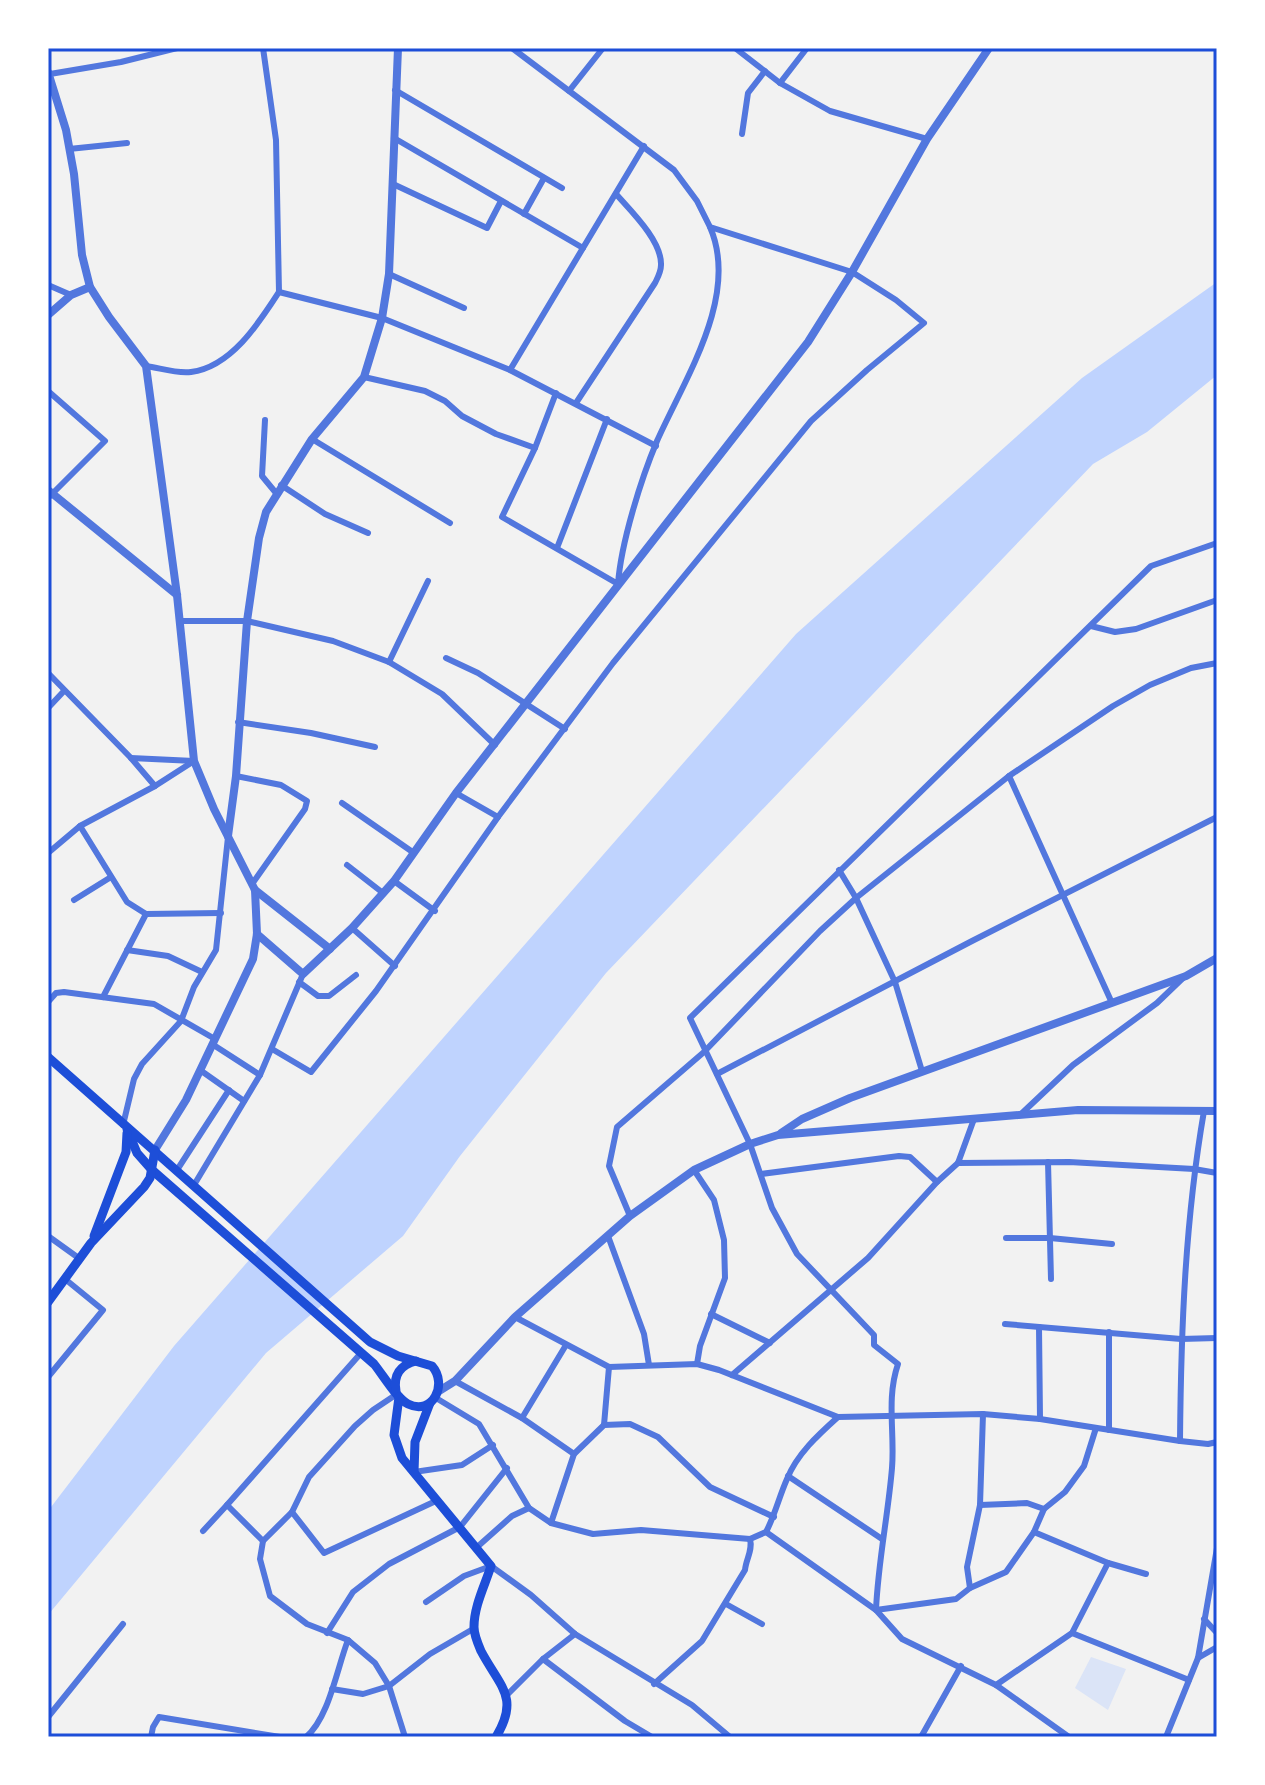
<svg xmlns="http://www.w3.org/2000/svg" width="1265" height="1785" font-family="'Zilla Slab',serif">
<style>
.green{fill:#dbe4f7}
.water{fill:#bfd3fe}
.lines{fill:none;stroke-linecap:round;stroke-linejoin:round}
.minor{stroke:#5277de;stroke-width:6}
.tertiary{stroke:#5277de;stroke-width:8}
.secondary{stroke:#1d4ed8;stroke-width:9}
.neatline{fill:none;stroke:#1d4ed8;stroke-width:3}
</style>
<rect width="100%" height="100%" fill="#f2f2f2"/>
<polygon class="green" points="1091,1657 1126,1669 1108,1710 1075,1688"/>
<polygon class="water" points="1217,282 1217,375 1147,432 1093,464 606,973 460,1156 403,1236 266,1353 48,1615 48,1511 174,1346 796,634 1082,378"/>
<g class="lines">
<g class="minor">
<polyline points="263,48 276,140 279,292"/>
<polyline points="735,48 780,83 830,111 927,139"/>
<polyline points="50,74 121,62 177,48"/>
<polyline points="780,83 807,48"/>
<polyline points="395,90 562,188"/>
<polyline points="569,91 603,48"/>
<polyline points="742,134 748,93 765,71"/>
<polyline points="394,138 583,248"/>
<polyline points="69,149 127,143"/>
<polyline points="393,184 487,228 501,201"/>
<polyline points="524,214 544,178"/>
<polyline points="389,274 464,308"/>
<polyline points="48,285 71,295"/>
<polyline points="279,292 382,318 510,370 656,446"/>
<path d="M146,366C160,368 177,374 191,372C231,367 259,323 279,292"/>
<polyline points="510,370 644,146"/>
<polyline points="364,377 425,391 445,401 462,416 496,434 535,448"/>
<polyline points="48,391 105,441 48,498"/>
<path d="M556,393L535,448L502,517L618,584C621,543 641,479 657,441C685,378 740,296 710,227"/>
<path d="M576,403L655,283C658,277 661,272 661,265C662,241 631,211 616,194"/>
<polyline points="265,420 262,476 276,493"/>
<polyline points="312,439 450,523"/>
<polyline points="281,485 325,514 368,533"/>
<polyline points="557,548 607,419"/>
<polyline points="180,621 247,621 333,641 389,662 442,694 495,745"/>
<polyline points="1091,626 1115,632 1136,629 1217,600"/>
<polyline points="446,658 478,673 565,729"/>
<polyline points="389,662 428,581"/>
<polyline points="48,673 131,758 155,786"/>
<polyline points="48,708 64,691"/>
<polyline points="238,722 311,733 375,747"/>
<polyline points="131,758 194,761"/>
<polyline points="236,776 281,785 307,801 305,809 252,884"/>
<polyline points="1009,776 1112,1003"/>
<polyline points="456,793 498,817"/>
<polyline points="342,803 414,853"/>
<polyline points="80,826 127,902 146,914 221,913"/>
<polyline points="48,853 80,826 155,786 194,761"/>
<polyline points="347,865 383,893"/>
<polyline points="839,870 856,898 895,982 922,1071"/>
<polyline points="394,881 435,911"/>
<polyline points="74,900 111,877"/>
<polyline points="352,928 395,966"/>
<polyline points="127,950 168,956 202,972"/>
<polyline points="299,982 318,996 329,996 356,975"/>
<polyline points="103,997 146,914"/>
<polyline points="48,1002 56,993 64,992 154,1004 215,1039"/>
<polyline points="212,1044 260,1075"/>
<polyline points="272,1049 311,1072 376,991 498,817 613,663 811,421 867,370 924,323 896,300 852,272 710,227 697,201 674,170 512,48"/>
<polyline points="200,1070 244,1101"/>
<polyline points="717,1074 972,941 1217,817"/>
<polyline points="1020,1115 1073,1065 1157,1003 1183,978"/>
<polyline points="123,1125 134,1079 142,1064 181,1021 194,987 216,950 228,837"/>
<polyline points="1048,1162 1051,1279"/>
<polyline points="958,1163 1069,1162 1194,1169 1217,1173"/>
<polyline points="177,1170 229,1090"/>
<polyline points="694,1170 714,1200 724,1240 725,1278 700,1346 697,1364"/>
<polyline points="761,1174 899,1156 910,1157 937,1182"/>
<polyline points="194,1185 260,1075 303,974"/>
<polyline points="630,1216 609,1166 617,1127 704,1052 820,931 856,898 1009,776 1113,706 1150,685 1191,668 1217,663"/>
<polyline points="48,1236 80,1259"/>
<polyline points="608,1236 644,1334 649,1365"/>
<polyline points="1006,1238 1050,1238 1112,1244"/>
<polyline points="711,1314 770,1343"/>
<polyline points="515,1317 609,1367 697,1364 719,1370 838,1417"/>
<polyline points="1005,1324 1181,1339 1217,1338"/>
<polyline points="1039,1327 1040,1419"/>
<polyline points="732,1375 868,1258 937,1182 958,1163 974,1119"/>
<polyline points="48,1377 103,1310 65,1279"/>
<polyline points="455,1381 522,1418 574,1454"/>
<polyline points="397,1394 373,1410 355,1426 309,1477 292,1512 263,1541 260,1559 270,1596 307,1624 348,1640 375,1663 389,1686 405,1737"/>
<polyline points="436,1398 479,1424 529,1508 551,1523 593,1534 641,1530 750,1539 766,1532"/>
<polyline points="522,1418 566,1345"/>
<polyline points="604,1425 609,1367"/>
<polyline points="1109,1430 1109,1332"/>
<path d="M1180,1441C1181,1330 1185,1221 1204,1111"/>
<polyline points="414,1472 462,1465 493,1445"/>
<polyline points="788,1476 882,1539"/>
<polyline points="980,1505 1027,1503 1044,1509"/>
<polyline points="292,1512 324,1553 438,1500"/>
<polyline points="551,1523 574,1454 604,1425 630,1424 658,1437 710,1487 774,1517"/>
<polyline points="203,1531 227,1505"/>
<path d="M766,1532C775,1515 779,1497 787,1479C797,1454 818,1435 838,1417L983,1414L1040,1419L1180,1441L1208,1444L1217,1442"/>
<polyline points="766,1532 876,1610 956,1599 970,1588 1006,1572 1034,1532 1044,1509 1065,1492 1084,1466 1096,1428"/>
<polyline points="1034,1532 1108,1563 1146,1574"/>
<polyline points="263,1541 227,1505 361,1353"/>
<polyline points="476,1548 512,1516 529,1508"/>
<polyline points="970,1588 967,1567 980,1505 983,1414"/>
<polyline points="426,1602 464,1576 491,1566 531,1595 575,1634 692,1705 730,1737"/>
<polyline points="726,1604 762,1624"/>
<polyline points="1204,1619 1217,1633"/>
<polyline points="327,1633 353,1592 389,1564 460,1527 507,1468"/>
<polyline points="1072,1633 1189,1680"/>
<polyline points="1198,1658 1217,1647"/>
<polyline points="543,1659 625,1721 652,1737"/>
<path d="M654,1684L702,1641L745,1570C746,1559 753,1550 750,1539"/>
<polyline points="996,1685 1072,1633 1108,1563"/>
<polyline points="332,1689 363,1694 389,1686 430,1654 473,1629"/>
<polyline points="507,1695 543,1659 575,1634"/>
<polyline points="48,1717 123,1624"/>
<polyline points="151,1737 153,1727 159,1717 280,1737"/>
<path d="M306,1737C329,1718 337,1668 348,1640"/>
<polyline points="921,1737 961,1666"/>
<path d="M1069,1737L996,1685L902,1639L876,1610C878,1562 888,1516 892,1468C895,1433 886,1399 898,1364L874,1345V1335L797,1254L772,1208L750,1144L690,1018L1151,566L1217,543"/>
<polyline points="1166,1737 1198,1658 1217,1548"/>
</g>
<g class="tertiary">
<polyline points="48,72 66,130 74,174 82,255 90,287 109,317 146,366 177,595 194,761 214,809 255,890 257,934 253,959 186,1100 155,1150"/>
<polyline points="48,315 71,295 90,287"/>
<polyline points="48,490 177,595"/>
<polyline points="228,836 236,776 247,621 259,538 266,512 312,439 364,377 382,318 389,274 398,48"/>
<polyline points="255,890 330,949"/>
<polyline points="257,934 303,974 352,928 394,881 456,793 808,342 852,272 927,139 989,48"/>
<polyline points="781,1133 802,1119 850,1098 1186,976 1217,958"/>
<polyline points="439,1391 455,1381 515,1317 630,1216 694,1170 750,1144 778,1135 1078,1110 1217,1111"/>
</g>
<g class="secondary">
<path d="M48,1057L370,1342L398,1356L432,1366C448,1384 433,1416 408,1404C397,1399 383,1375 374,1364L152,1170L137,1153L127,1129"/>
<polyline points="94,1236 126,1152 127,1133"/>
<polyline points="48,1302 91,1243 144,1187 150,1178 155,1150"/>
<path d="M396,1391C393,1375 400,1365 416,1361"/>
<path d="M399,1397L394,1435L402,1458L491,1566C485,1585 474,1606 474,1627C474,1635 478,1644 481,1651C500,1687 520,1697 496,1737"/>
<polyline points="414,1472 415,1442 430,1403"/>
</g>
</g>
<rect width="1265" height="1785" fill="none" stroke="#ffffff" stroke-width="100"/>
<rect x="50" y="50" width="1165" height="1685" class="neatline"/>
</svg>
